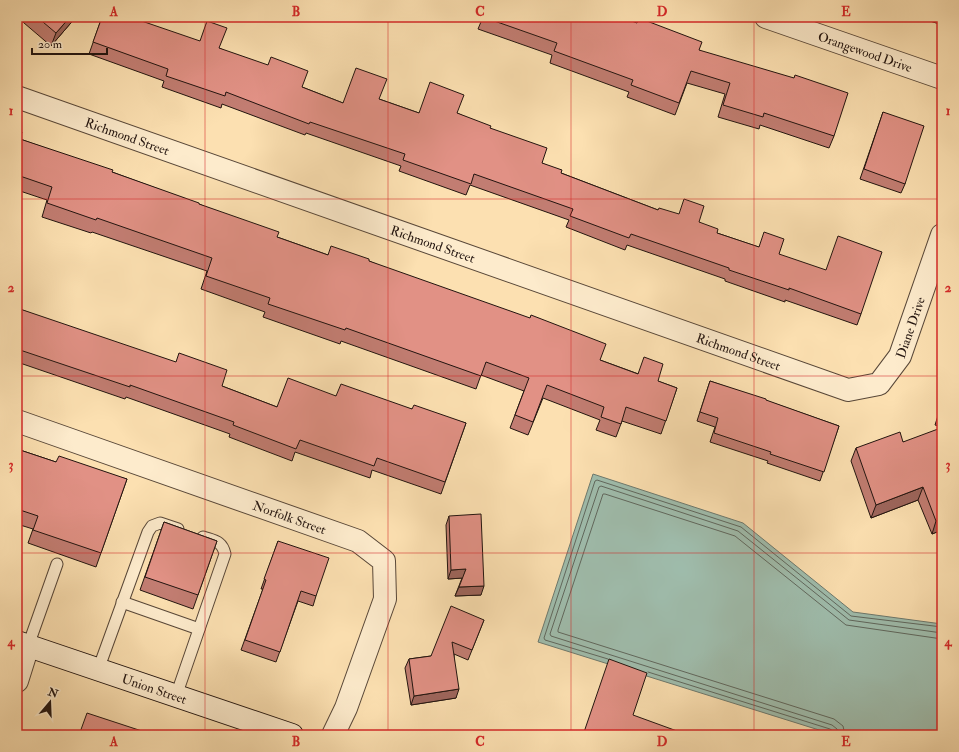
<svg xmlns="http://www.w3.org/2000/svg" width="959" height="752" font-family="'IM FELL Double Pica',serif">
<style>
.water{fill:#9fbdad;stroke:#6d796e}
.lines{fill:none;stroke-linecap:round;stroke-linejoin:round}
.shore{stroke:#60685e;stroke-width:1}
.lane-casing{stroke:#584738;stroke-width:13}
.street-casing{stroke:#584738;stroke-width:24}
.secondary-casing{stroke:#22140f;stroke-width:24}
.lane{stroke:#fdebcc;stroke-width:11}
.street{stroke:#fdebcc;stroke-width:22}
.secondary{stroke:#fdebcc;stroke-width:22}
.wall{fill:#c27d72;stroke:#22140f}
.shaded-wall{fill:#9e665d;stroke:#22140f}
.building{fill:#e19185;stroke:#22140f}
.grid{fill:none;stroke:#d62828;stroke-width:1;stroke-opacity:0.55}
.labels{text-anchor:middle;stroke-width:3.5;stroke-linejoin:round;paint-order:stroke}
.street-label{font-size:13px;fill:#22140f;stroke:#fdebcc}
.neatline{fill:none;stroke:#d62828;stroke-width:1.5}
.grid-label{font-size:13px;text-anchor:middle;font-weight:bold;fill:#d62828}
</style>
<rect width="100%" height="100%" fill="#fce0b1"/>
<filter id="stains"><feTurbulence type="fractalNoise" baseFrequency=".005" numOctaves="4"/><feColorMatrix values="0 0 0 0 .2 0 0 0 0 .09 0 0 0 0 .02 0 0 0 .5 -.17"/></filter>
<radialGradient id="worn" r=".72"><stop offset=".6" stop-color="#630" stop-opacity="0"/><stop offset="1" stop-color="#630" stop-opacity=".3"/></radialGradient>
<polygon class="water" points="593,474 743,523 853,612 942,624 942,735 835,735 538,642"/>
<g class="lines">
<g class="shore">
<polyline points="608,659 545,640 544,638 595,481 597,480 741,527 851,616 942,627"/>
<polyline points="648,672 830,729 833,731 834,735"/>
<polyline points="839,735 837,729 832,725 551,636 550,634 599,487 601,486 738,531 849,620 942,633"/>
<polyline points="845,735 843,726 834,719 558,632 558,630 603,494 605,494 735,536 846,625 942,639"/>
</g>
<defs>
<g id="lane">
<polyline points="122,602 199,629"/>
<polyline points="28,646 57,564"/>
<polyline points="98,670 148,532 152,526 160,523 178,529"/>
<path d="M176,696L225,554C222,541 215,541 203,537"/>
</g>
<g id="street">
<path id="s1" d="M766,17L942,78"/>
<path id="s2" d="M17,97L848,390L879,384L900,356L942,235"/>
<path id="s3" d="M17,421L358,541L384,561L385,599L346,708L333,735"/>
<polyline points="17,681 28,646"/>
</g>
<g id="secondary">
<path id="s4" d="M17,642L292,735"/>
</g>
</defs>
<use href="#lane" class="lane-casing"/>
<use href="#street" class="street-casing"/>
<use href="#secondary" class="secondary-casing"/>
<use href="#lane" class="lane"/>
<use href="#street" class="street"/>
<use href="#secondary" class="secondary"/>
</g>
<g class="wall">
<polygon points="17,17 76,17 51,46"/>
<polygon points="102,17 219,48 302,87 343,103 379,99 419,113 457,113 490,128 542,163 561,173 658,210 699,222 717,233 779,254 861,314 857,325 785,300 785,302 725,281 725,279 627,245 625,250 566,227 569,220 470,185 466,195 399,171 401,166 306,133 305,135 222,104 221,108 162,87 164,81 89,54"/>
<polygon points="483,17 699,50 834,136 829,148 760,125 759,129 718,117 725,94 687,83 675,115 627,97 629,92 550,63 552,55 478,29"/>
<polygon points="928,17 942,17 942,25 927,20"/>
<polygon points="883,112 905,184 901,193 860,179"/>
<polygon points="17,131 20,139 112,172 199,204 277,237 328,255 369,261 600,360 677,388 661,434 622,421 616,437 596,430 600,420 543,398 528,435 510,428 524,391 481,375 476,389 341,341 340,344 263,317 265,312 201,289 207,271 92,232 91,233 42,217 47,200 17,190"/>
<polygon points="17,308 277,407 336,396 412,409 466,423 441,494 372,470 370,478 295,452 292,461 229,437 230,434 126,397 125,399 17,362"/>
<polygon points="710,381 839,426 820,481 767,463 768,461 710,442 715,427 697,421"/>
<polygon points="942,403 942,427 935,425"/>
<polygon points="942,439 942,530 932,534 918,500 871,518 851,461 856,448 903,442"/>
<polygon points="17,449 56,462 127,479 96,567 28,543 33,529 17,524"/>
<polygon points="449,516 481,595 455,596 462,578 448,579 446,525"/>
<polygon points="164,522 217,541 193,609 140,590"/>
<polygon points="278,541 316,596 313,606 298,601 276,662 241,650 263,589 261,589"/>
<polygon points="484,620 468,660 454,654 456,698 411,705 405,668 409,659 431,656"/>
</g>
<g class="shaded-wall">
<polygon points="70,17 76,17 51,46 56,33"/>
<polygon points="923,487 918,500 871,518 876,505"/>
<polygon points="942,519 942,530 932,534 936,521"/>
<polygon points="466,569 463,578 448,579 451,570"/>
<polygon points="484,586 481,595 455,596 459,587"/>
<polygon points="459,689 456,698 411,705 414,696"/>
</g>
<g class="building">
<polygon points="37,17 70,17 56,33"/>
<polygon points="102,17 130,17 200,41 207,21 227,28 219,48 268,65 271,57 308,71 302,87 343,103 356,68 387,79 379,99 419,113 430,82 464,95 457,113 491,126 490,128 547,148 542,163 562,170 561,173 658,210 659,208 679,214 684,199 704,206 699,222 718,229 717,233 759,247 764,232 784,239 779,254 826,270 838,236 882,252 861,314 789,288 789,290 729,270 729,268 631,234 629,238 570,216 573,209 474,174 471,184 403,160 405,154 310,122 309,124 226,92 225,96 166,76 168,69 93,42"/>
<polygon points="483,17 621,17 637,23 639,18 702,42 699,50 794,78 795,75 848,93 834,136 764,113 763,117 723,105 730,83 691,71 679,103 631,85 633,80 554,51 557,43"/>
<polygon points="883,112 924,126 905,184 864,169"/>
<polygon points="17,131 22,132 20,139 113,170 112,172 199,203 199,204 279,232 277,237 328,255 331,246 369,259 369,261 530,318 531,315 606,344 600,360 638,374 644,357 663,364 658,381 677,388 666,421 626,407 621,424 601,417 604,407 547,385 533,422 515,415 529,378 486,362 481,376 346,328 345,330 268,304 270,298 206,276 212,258 97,218 96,220 47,203 52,187 17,175"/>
<polygon points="17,308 176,362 179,353 227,370 222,386 277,407 288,378 336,396 341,384 412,409 414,405 466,423 445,482 377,458 374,466 300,440 296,449 233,425 234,422 130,385 130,387 17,349"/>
<polygon points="710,381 766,399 766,400 839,426 824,472 770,454 771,452 714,433 718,418 700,412"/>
<polygon points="942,404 942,414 939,413"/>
<polygon points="938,429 942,439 942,519 936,521 923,487 876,505 856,448 900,432 903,442"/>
<polygon points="17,449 56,462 59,456 127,479 101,553 33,530 38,516 17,509"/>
<polygon points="481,514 484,586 459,587 466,569 451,570 449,516"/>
<polygon points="164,522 217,541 198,595 145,577"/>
<polygon points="278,541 329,558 316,596 301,591 280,652 245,640 266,580 264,579"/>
<polygon points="451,606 484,620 472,650 452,642 459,689 414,696 409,659 431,656"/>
<polygon points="609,659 647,673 633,715 688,735 583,735"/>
<polygon points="87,713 154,735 79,735"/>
</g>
<path class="grid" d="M205,17V735M388,17V735M571,17V735M754,17V735M17,199H942M17,376H942M17,553H942"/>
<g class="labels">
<g class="street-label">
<text dy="5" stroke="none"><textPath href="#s1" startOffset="105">Orangewood Drive</textPath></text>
<text dy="5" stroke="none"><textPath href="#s2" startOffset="117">Richmond Street</textPath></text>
<text dy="5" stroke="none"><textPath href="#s2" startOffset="441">Richmond Street</textPath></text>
<text dy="5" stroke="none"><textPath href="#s2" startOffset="978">Diane Drive</textPath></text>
<text dy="5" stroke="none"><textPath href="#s2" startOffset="765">Richmond Street</textPath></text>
<text dy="5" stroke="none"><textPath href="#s3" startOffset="289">Norfolk Street</textPath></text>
<text dy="5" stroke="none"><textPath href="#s4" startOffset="145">Union Street</textPath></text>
</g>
</g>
<rect width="959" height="752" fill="none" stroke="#fce0b1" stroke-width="44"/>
<g transform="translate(50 702) rotate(19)" stroke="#fdebcc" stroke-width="3" paint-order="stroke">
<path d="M0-3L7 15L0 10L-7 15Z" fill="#22140f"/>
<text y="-6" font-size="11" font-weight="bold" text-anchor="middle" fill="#22140f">N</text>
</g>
<path d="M32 48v6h75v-6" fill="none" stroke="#22140f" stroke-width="2"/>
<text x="38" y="48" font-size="12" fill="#22140f" stroke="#fdebcc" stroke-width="3" paint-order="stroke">20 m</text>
<rect x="22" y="22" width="915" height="708" class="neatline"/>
<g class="grid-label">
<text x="114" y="16">A</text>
<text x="296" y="16">B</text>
<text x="480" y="16">C</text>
<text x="662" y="16">D</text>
<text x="846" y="16">E</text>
<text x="11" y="115">1</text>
<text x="948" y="115">1</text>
<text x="11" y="292">2</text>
<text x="948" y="292">2</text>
<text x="11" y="469">3</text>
<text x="948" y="469">3</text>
<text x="11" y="646">4</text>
<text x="948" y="646">4</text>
<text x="114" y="746">A</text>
<text x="296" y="746">B</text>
<text x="480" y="746">C</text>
<text x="662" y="746">D</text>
<text x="846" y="746">E</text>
</g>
<rect width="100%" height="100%" filter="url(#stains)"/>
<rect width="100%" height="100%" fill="url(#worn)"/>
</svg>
